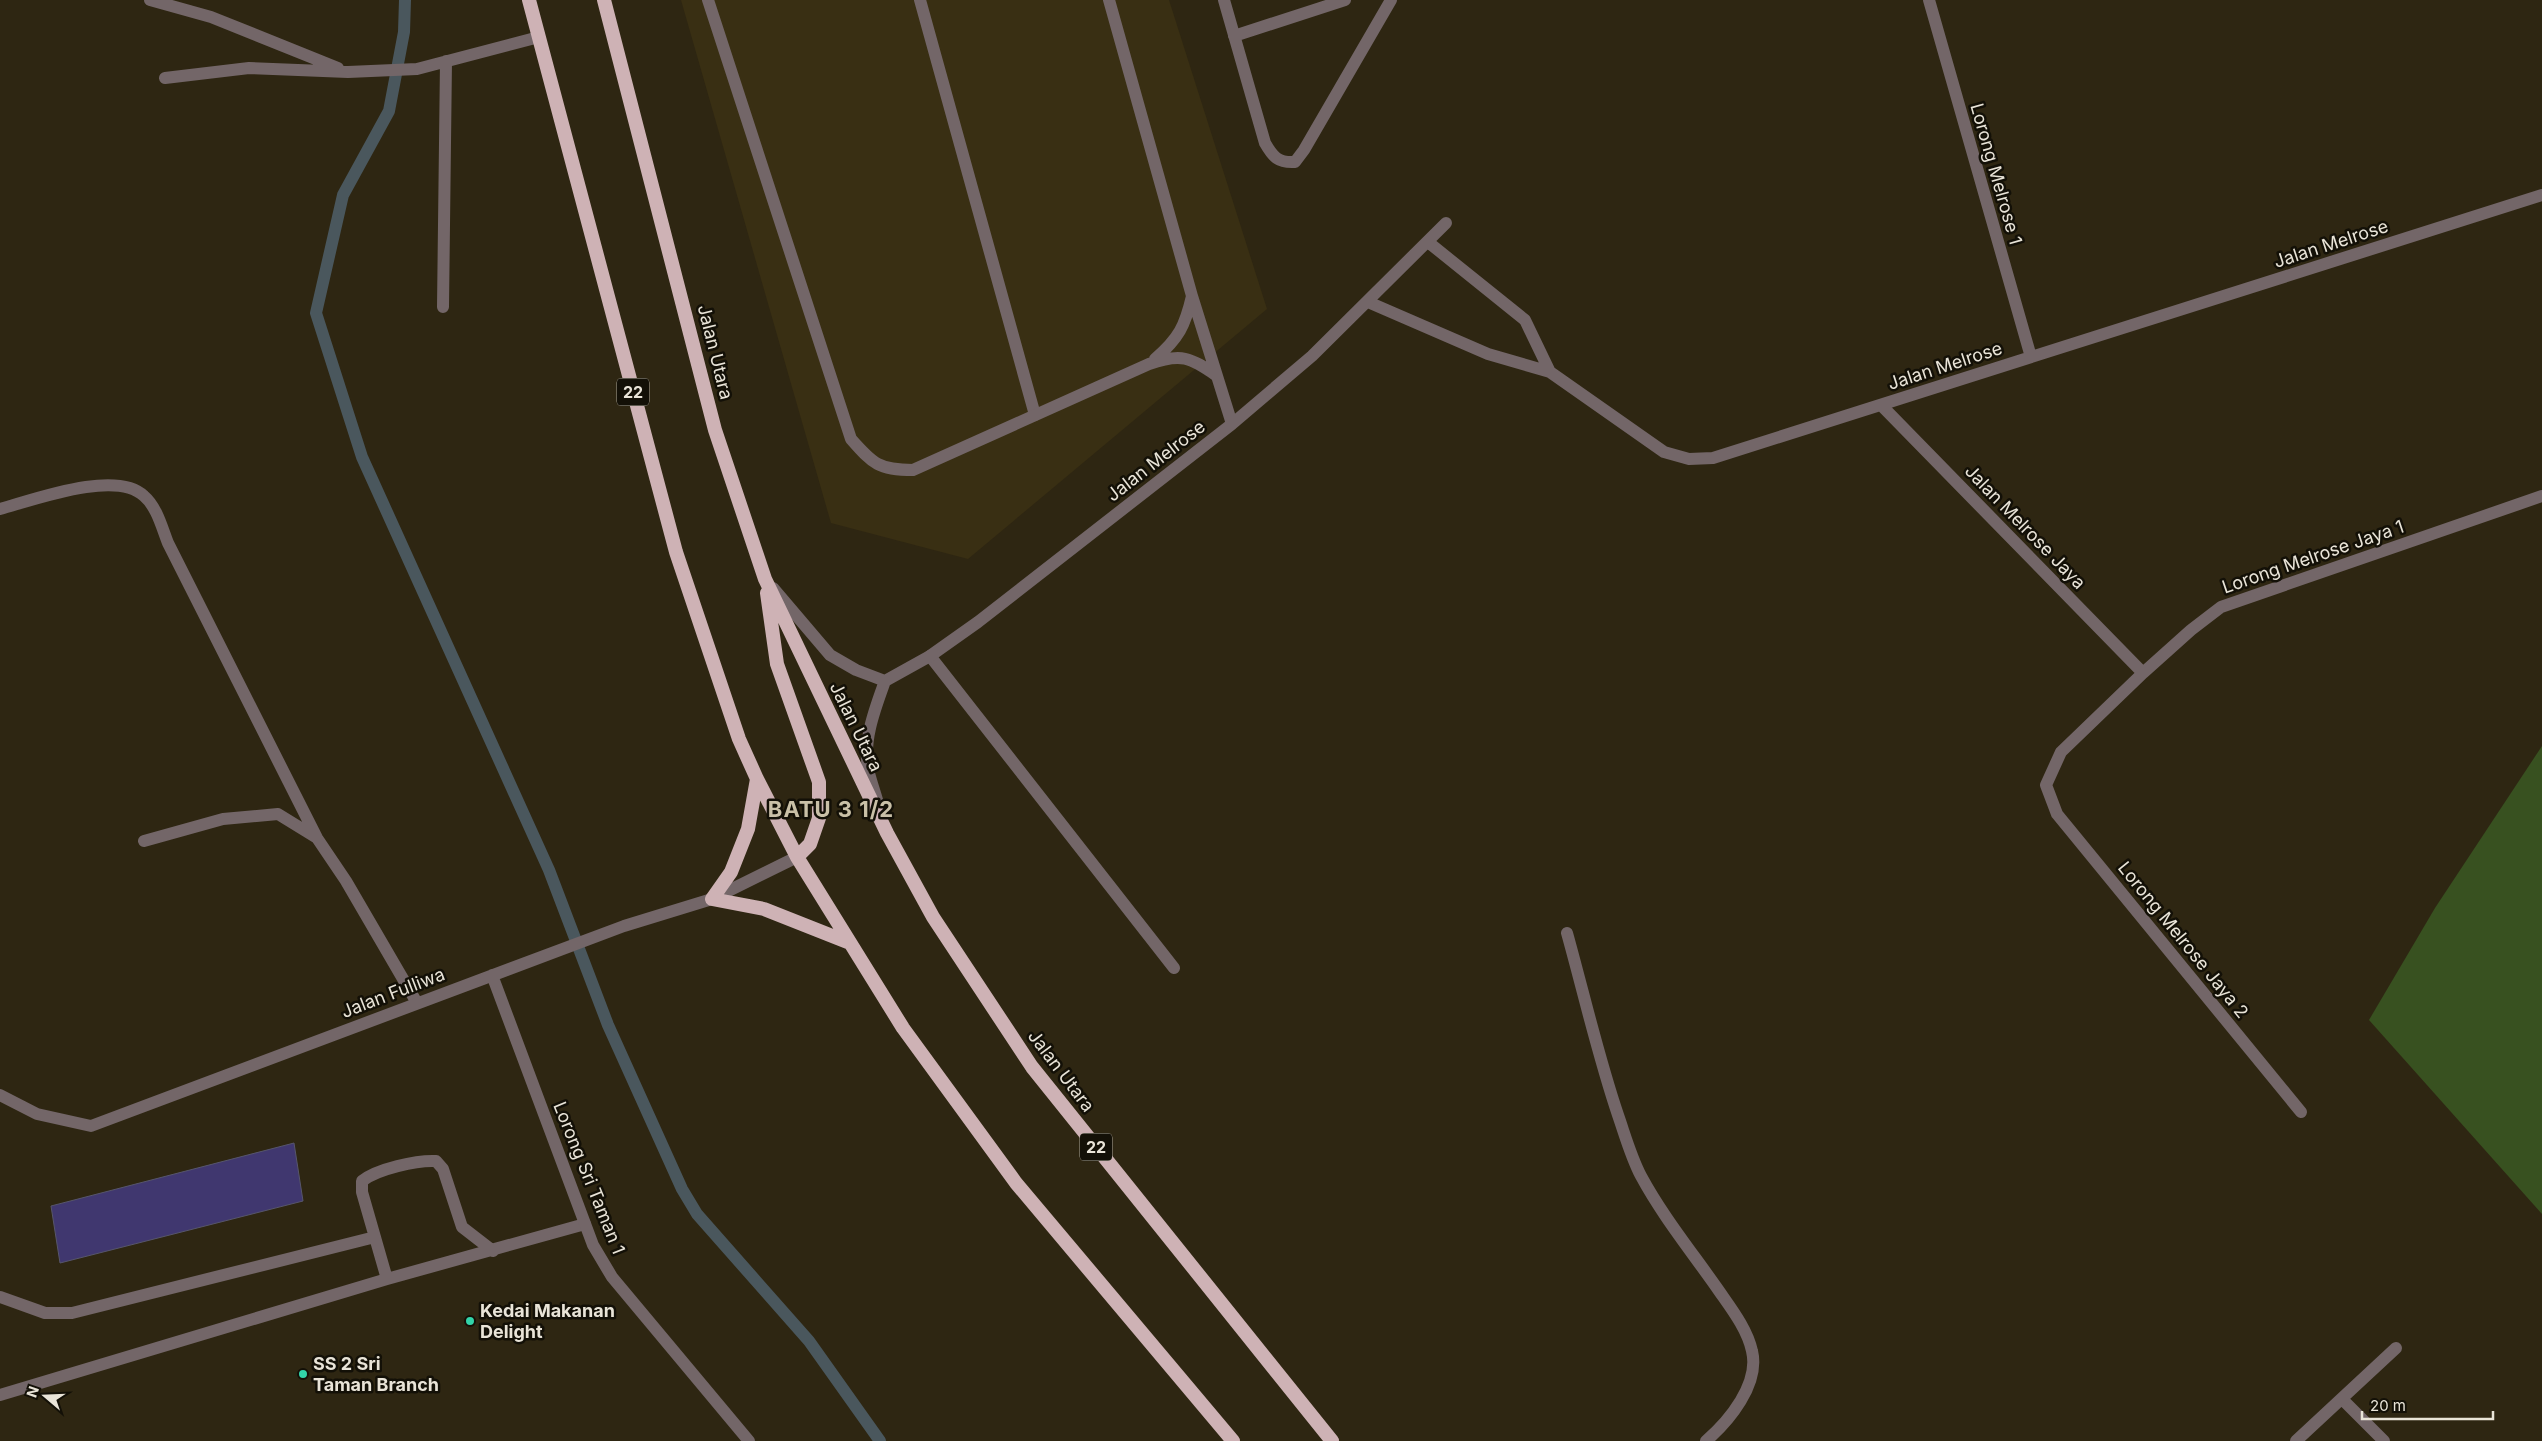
<svg xmlns="http://www.w3.org/2000/svg" width="2542" height="1441" font-family="Inter,sans-serif">
  <rect width="100%" height="100%" fill="#2e2612"/>
  <path fill="#392f13" d="M681,0h488l98,309 -299,250 -137,-36z"/>
  <path fill="#385120" d="M2542,746v468l-173,-194 66,-112z"/>
  <g fill="none" stroke-linecap="round" stroke-linejoin="round">
    <path stroke="#4a575d" stroke-width="12" d="M405,0l-1,32 -15,79 -46,84 -27,118 46,144 187,413 59,155 74,164 15,25 112,127 71,100"/>
  </g>
  <path fill="#40376f" stroke="#57566b" d="M294,1143l9,58 -243,62 -9,-57z"/>
  <g fill="none" stroke-linecap="round" stroke-linejoin="round">
    <path stroke="#736668" stroke-width="12" d="M150,0l61,17 127,51
      M920,0l115,415
      M1224,0l41,143c8,14 13,20 30,19l9,-12 87,-150
      M1234,36l111,-36
      M165,78l84,-10 99,4 69,-3 122,-32
      M443,307l3,-246
      M0,509c33,-9 116,-40 144,-13 13,11 18,32 24,47l149,295 29,43 71,122
      M930,656l244,312
      M144,841l79,-22 55,-5 39,24
      M1567,933c17,61 31,123 51,182 7,20 13,42 23,61 21,39 50,75 76,112 13,19 30,40 35,63 8,33 -23,70 -46,90
      M387,1279l-25,-87v-11c15,-12 55,-21 74,-20l7,8 19,58 31,24
      M0,1297l45,16h27l303,-76
      M0,1395l387,-116 198,-55
      M2342,1399l42,42
      M2296,1441l100,-93"/>
    <path stroke="#736668" stroke-width="12" d="M708,0l143,439c22,25 28,31 62,31l236,-106c32,-11 41,-7 68,12
      M1109,0l83,296 40,128
      M1929,0l102,357
      M1428,242l97,78 25,52 114,80 25,7 24,-1 829,-263
      M1368,302l120,52 62,18
      M1155,359c24,-21 30,-33 37,-63
      M1881,405l262,268
      M773,588l57,67 26,15 29,11
      M885,681l45,-25 48,-34 254,-198 80,-68 134,-133
      M879,807c-3,-12 -8,-25 -11,-38 -5,-30 7,-60 17,-88
      M492,975l101,270 19,32 137,164
      M0,1095l37,19 54,12 533,-200 88,-27 85,-42
      M2301,1112l-244,-298 -11,-29 15,-33 82,-79 48,-43 30,-23 321,-111"/>
    <path stroke="#ceb2b5" stroke-width="14" d="M529,0l147,552 63,187 18,40 40,78 106,171 113,155 217,258
      M604,0l111,430 50,149 122,254 46,84 99,150 300,374
      M767,593l10,71 42,118v36l-9,26 -13,13
      M757,779l-9,50 -17,43 -19,27 52,10 86,34"/>
  </g>
  <g fill="#32d4a9" stroke="#131007" stroke-width="2">
    <circle cx="470" cy="1321" r="5"/>
    <circle cx="303" cy="1374" r="5"/>
  </g>
  <g text-anchor="middle" stroke-width="5" stroke-linejoin="round" paint-order="stroke">
    <g fill="#131007" stroke="#a9a499" stroke-width="1">
      <rect x="617" y="378.5" width="32" height="27" rx="4"/>
      <rect x="1080" y="1133.5" width="32" height="27" rx="4"/>
    </g>
    <g font-size="16" font-weight="bold" fill="#e9e4d8">
      <text x="633" y="398">22</text>
      <text x="1096" y="1153">22</text>
    </g>
    <g font-size="18" fill="#e9e4d8" stroke="#131007">
      <text transform="translate(1996 174) rotate(74)" y="6">Lorong Melrose 1</text>
      <text transform="translate(2331 244) rotate(-18)" y="6">Jalan Melrose</text>
      <text transform="translate(715 352) rotate(76)" y="6">Jalan Utara</text>
      <text transform="translate(1945 366) rotate(-18)" y="6">Jalan Melrose</text>
      <text transform="translate(1156 461) rotate(-38)" y="6">Jalan Melrose</text>
      <text transform="translate(2025 527) rotate(46)" y="6">Jalan Melrose Jaya</text>
      <text transform="translate(2313 557) rotate(-19)" y="6">Lorong Melrose Jaya 1</text>
      <text transform="translate(856 727) rotate(64)" y="6">Jalan Utara</text>
      <text transform="translate(2183 940) rotate(51)" y="6">Lorong Melrose Jaya 2</text>
      <text transform="translate(393 993) rotate(-21)" y="6">Jalan Fulliwa</text>
      <text transform="translate(1061 1071) rotate(53)" y="6">Jalan Utara</text>
      <text transform="translate(589 1178) rotate(68)" y="6">Lorong Sri Taman 1</text>
    </g>
    <g font-size="18" font-weight="bold" fill="#e9e4d8" stroke="#131007" text-anchor="start">
      <text x="480" y="1317">Kedai Makanan<tspan x="480" dy="21">Delight</tspan></text>
      <text x="313" y="1370">SS 2 Sri<tspan x="313" dy="21">Taman Branch</tspan></text>
    </g>
    <g font-size="22" font-weight="bold" letter-spacing="1" fill="#c9c0a7" stroke="#131007">
      <text x="831" y="817">BATU 3 1/2</text>
    </g>
  </g>
  <g transform="translate(45 1396) rotate(289)" stroke="#131007" stroke-width="4" paint-order="stroke">
  <path d="M0-4L9 19L0 12L-9 19Z" fill="#e9e4d8"/>
  <text y="-8" font-size="14" font-weight="bold" text-anchor="middle" fill="#e9e4d8">N</text>
  </g>
  <path d="M2362 1411v8h131v-8" fill="none" stroke="#e9e4d8" stroke-width="2.5"/>
  <text x="2370" y="1411" font-size="15" fill="#e9e4d8" stroke="#131007" stroke-width="4" paint-order="stroke">20 m</text>
</svg>
